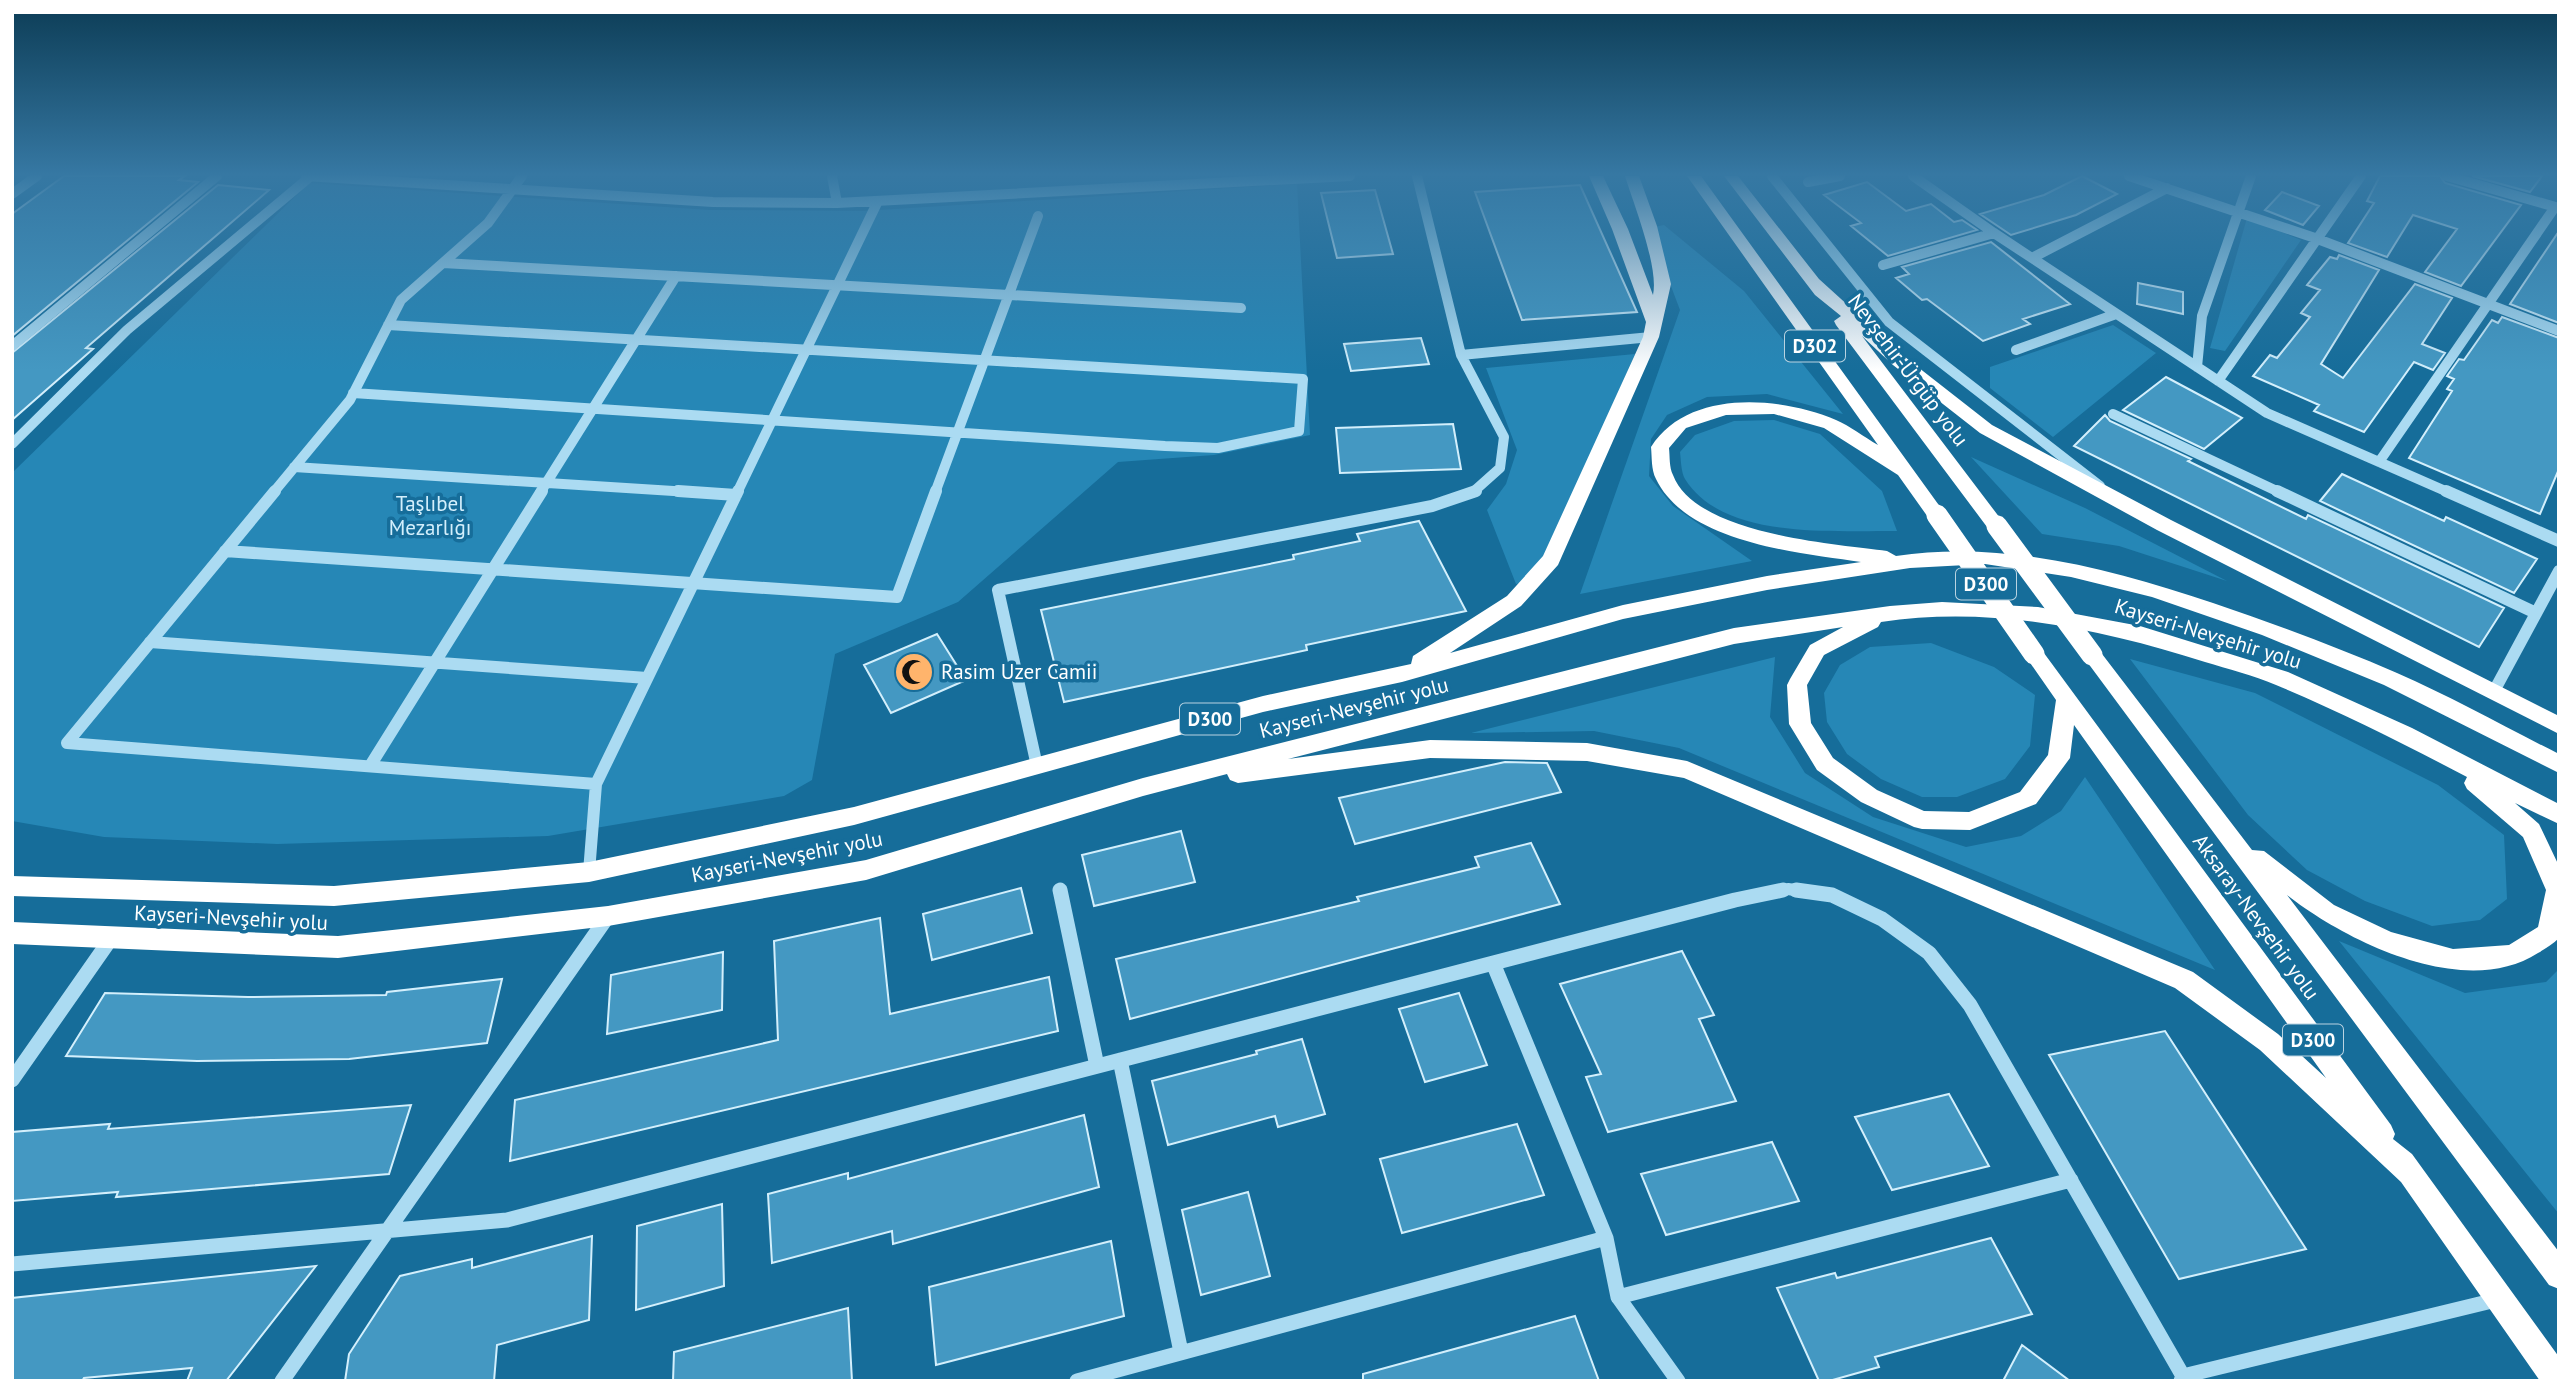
<svg xmlns="http://www.w3.org/2000/svg" width="2571" height="1393" font-family="'PT Sans',sans-serif">
  <rect width="100%" height="100%" fill="#166d9a"/>
  <path fill="#2687b6" d="M309,183l401,27 153,1 434,-27 13,251 -96,20 -96,7 -160,140 -123,52 -23,126 -28,16 -236,40 -271,8 -173,-7 -92,-16v-348z
    M2247,218l54,22 -76,111 -15,-3z
    M1664,225l80,66 99,123 -76,-20 -60,3 -40,18 -16,24 -2,37 24,30 79,55 -172,33 100,-284 -31,-82z
    M2113,325l43,28 -103,84 -63,-49v-21z
    M1635,354l-90,204 -19,24 -10,2 -29,-74 19,-26 11,-34 -31,-82z
    M1774,420l46,14 62,57 15,40c-63,-1 -173,10 -212,-52 -4,-7 -4,-19 -5,-27l15,-17 39,-14z
    M1971,457l114,51 142,73 -108,-35 -77,-12z
    M1931,643l63,24 41,28 -5,51 -25,33 -48,18h-35l-41,-18 -34,-25 -20,-32 -3,-29 16,-28 30,-18z
    M1775,657l-5,60 35,56 68,44 93,30 55,-11 40,-25 24,-34 130,193 -536,-222 -85,-17 -123,2z
    M2130,659l125,34 183,92 66,50 3,64 -27,21 -48,6 -67,-25 -58,-31 -59,-55z
    M2339,941l126,52 81,-11 13,-13v245z"/>
  <path fill="#4498c2" stroke="#d3effc" stroke-width="2" d="M64,176h121l-6,4 19,2 -186,154v-122z
    M2082,176l35,18 -41,21 -65,20 -31,-21 64,-19z
    M2380,176h60l5,7 76,22 -60,81 -36,-14 32,-43 -44,-14 -26,42 -39,-14 26,-40 -7,-2z
    M2472,176h70l-12,16z
    M1867,182l39,29 25,-7 23,18 8,-2 15,10 -89,26 -37,-30 10,-3 -37,-28z
    M218,185l51,5 -183,158 7,1 -81,71v-67z
    M1580,185l57,127 -115,8 -47,-128z
    M1375,190l18,64 -56,4 -16,-65z
    M2282,192l37,14 -16,19 -38,-15z
    M2559,231v92l-49,-19z
    M1991,242l79,62 -47,15 7,5 -47,17 -56,-42 -5,1 -26,-22 13,-4 -7,-7z
    M2339,255l40,15 -58,94 22,14 72,-94 37,14 -30,46 23,9 -12,17 -19,-8 -50,70 -50,-21 5,-6 -66,-29 17,-21 7,3 33,-41 -9,-4 19,-23 -13,-5 23,-28 7,2z
    M2138,283l45,9v22l-46,-10z
    M2502,317l57,21v131l-19,45 -131,-56 43,-67 -5,-2 7,-10 -7,-3 12,-17 5,1 28,-40 6,3z
    M1421,338l8,26 -78,7 -7,-27z
    M2166,377l58,31 18,10 -38,31 -81,-39z
    M2105,415l5,6 81,38 -3,2 118,58 2,-4 196,93 -25,39 -405,-201z
    M1453,424l8,45 -121,4 -4,-45z
    M2342,474l102,47 2,-4 91,42 -23,34 -194,-92z
    M1419,521l47,90 -160,34 1,5 -243,52 -23,-92 253,-51 -1,-4 67,-14 -3,-7z
    M937,634l29,46 -75,33 -27,-48z
    M1505,762l42,1 14,29 -206,52 -16,-46z
    M1181,831l14,51 -101,24 -12,-51z
    M1531,843l29,61 -430,115 -14,-60 243,-58 -2,-4 122,-30 -4,-10z
    M1021,888l11,45 -100,27 -9,-46z
    M880,918l10,96 159,-37 9,54 -548,130 5,-61 263,-60 -4,-99z
    M1682,951l32,64 -15,4 37,82 -128,31 -22,-55 15,-3 -41,-90z
    M723,952l-1,58 -115,24 4,-59z
    M502,979l-15,64 -138,16 -152,2 -131,-5 39,-63 143,4 138,-2 1,-3z
    M1459,993l28,72 -62,17 -26,-73z
    M2165,1031l141,218 -127,30 -130,-224z
    M1302,1039l23,75 -47,13 -3,-11 -107,29 -16,-64 105,-27 -1,-3z
    M1949,1094l40,72 -97,24 -37,-73z
    M411,1105l-22,69 -273,23 2,-5 -106,9v-69l98,-8 -2,5z
    M1084,1115l15,72 -206,57 -1,-13 -120,32 -4,-69 80,-21v6z
    M1517,1124l27,71 -142,38 -22,-74z
    M1772,1142l27,59 -133,34 -25,-61z
    M1248,1192l22,84 -69,19 -19,-85z
    M722,1204l2,82 -88,24 1,-84z
    M592,1236l-3,84 -92,25 -3,36h-149l4,-27 51,-78 72,-17v9z
    M1991,1238l41,76 -157,43 4,10 -50,14h-10l-42,-93 58,-15 2,5z
    M1111,1241l13,75 -188,49 -7,-78z
    M316,1266l-90,115h-39l5,-13 -108,10 -2,3h-70v-83z
    M848,1308l4,73h-179l1,-29z
    M1575,1316l24,65h-236v-7z
    M2022,1345l48,36h-67z"/>
  <g fill="none" stroke-linecap="round" stroke-linejoin="round">
    <path stroke="#abdbf2" stroke-width="10" d="M306,176l407,26 124,1 513,-27
      M832,176l5,27
      M1417,176l44,179 43,82 -4,31 -28,25
      M1772,176l117,146 211,164
      M1913,176l81,57 273,180 183,80
      M2129,176l186,62 244,93
      M2447,176l112,32
      M1808,182l32,-6
      M12,194l25,-18
      M2032,258l135,-70
      M443,263l798,45
      M1883,265l111,-32
      M12,346l205,-170
      M2016,350l100,-36
      M1461,355l190,-18
      M2197,367l5,-51 49,-140
      M2218,381l143,-205
      M353,393l812,53 53,2 81,-17 4,-52 -915,-54
      M2113,414l168,79
      M12,444l115,-114 184,-154
      M2379,462l176,-255
      M294,467l411,26
      M273,493l77,-93 51,-100 87,-77 34,-47
      M540,493l136,-217
      M737,493l141,-292
      M935,493l103,-277"/>
    <path stroke="#abdbf2" stroke-width="12" d="M678,491l58,4
      M2277,491l259,122
      M2446,491l113,50
      M225,551l672,46 39,-106
      M150,642l497,36
      M2493,693l66,-122
      M67,743l208,-252
      M67,743l529,41
      M370,766l172,-275
      M1037,766l-39,-176 434,-84 44,-15
      M589,872l7,-88 142,-293
      M1775,892l13,-3 20,3"/>
    <path stroke="#abdbf2" stroke-width="15" d="M1060,890l37,176
      M1796,890l36,5 50,24 47,34 41,52 213,371
      M1493,963l113,275 12,59 60,84
      M1120,1060l61,292
      M12,1080l100,-143
      M12,1264l495,-44 1228,-320 48,-10
      M1618,1297l453,-117
      M282,1381l326,-465
      M1077,1381l529,-143
      M2181,1381l2,-5 317,-77"/>
    <path fill="#fff" fill-rule="evenodd" d="M1589,176h14l25,53 25,66c6,-28 -19,-90 -28,-119h14l18,50 14,58 -12,53 -101,228 -37,41 -71,47 173,-48 144,-29 94,-14c-62,-9 -174,-19 -205,-83 -5,-9 -4,-22 -5,-32 37,-58 128,-51 185,-27 14,6 28,17 42,25l-191,-269h14l245,339 -2,5h-14l-32,-45 -74,-47 -50,-14 -48,1 -40,13 -17,20c1,9 0,19 4,27 22,59 160,69 214,76l9,5c108,-16 215,13 317,47 62,21 124,44 184,70 55,24 108,54 162,81v19l-175,-88 -122,-50 -110,-38 -81,-20 -86,-13 -75,4 -143,22 -144,29 -221,63 -139,30 -409,113 -265,57 -255,24 -322,-10v-20l322,10 255,-24 265,-55 409,-111 148,-32 2,-8 94,-60 36,-40 100,-219 3,-15 -34,-93z
      M1724,176h14l81,103 86,78 87,68 179,95 388,196v18l-402,-204 -177,-97 -87,-68 -31,-29 144,190 -2,5h-14l-154,-206 -2,-4 7,-5 -26,-21z
      M1942,602l96,5 102,19 148,46 124,56 147,76v20l-44,-21 24,21 20,42v72c-6,6 -14,11 -21,15 -73,47 -191,-11 -251,-58l272,357v37l-10,-4 -467,-630 3,-5 7,-3 7,3 153,200 12,1 70,54 57,27 62,17 56,-4 29,-18 8,-37 -23,-53 -56,-48 -3,-6 3,-6c-63,-33 -126,-65 -191,-92 -23,-10 -48,-16 -71,-23 -104,-33 -215,-57 -324,-40l-3,5 -54,28 -17,30 4,38 22,35 44,32 47,21 45,1 51,-20 28,-37 8,-55 -32,-46 3,-5 7,-3 7,3 350,476 4,9 -2,5 19,15 147,203v24h-19l-139,-199 -141,-132 -85,-62 -491,-210 -97,-17 -157,-3 -192,25 -8,-3 -3,-6 -84,22 -277,84 -258,46 -270,32 -326,-14v-22l326,14 270,-30 258,-46 277,-82 591,-150 156,-22zM1843,627l-33,18 -20,34 -3,6 2,39 28,46 44,32 53,25 8,2 48,1 66,-26 34,-46 4,-33 252,353 -48,-44 -85,-62 -506,-211 -100,-18 -157,-3 -142,19 446,-115z"/>
    <path stroke="#fff" stroke-width="21" d="M1937,515l97,139
      M1997,526l95,129"/>
  </g>
  <linearGradient id="sky" x2="0" y2="1"><stop stop-color="#0c3c55"/><stop offset="0.47" stop-color="#3678a3"/><stop offset="1" stop-color="#3678a3" stop-opacity="0"/></linearGradient>
  <rect width="2571" height="371" fill="url(#sky)"/>
  <defs>
    <symbol id="mosque-disc" viewBox="-11 -11 22 22"><circle r="9.5" fill="#ffb46c" stroke="#166d9a"/><path d="M3.5-4.9A6 6 0 1 0 3.5 4.9A5 5 0 1 1 3.5-4.9Z" fill="#111"/></symbol>
  </defs>
  <g fill-rule="evenodd">
    <use href="#mosque-disc" x="892" y="650" width="44" height="44"/>
  </g>
  <g text-anchor="middle" stroke-width="7" stroke-linejoin="round" paint-order="stroke">
    <g fill="#166d9a" stroke="#b9d3e1" stroke-width="2">
      <rect x="1785" y="330.5" width="60" height="31" rx="5"/>
      <rect x="1956" y="568.5" width="60" height="31" rx="5"/>
      <rect x="1180" y="703.5" width="60" height="31" rx="5"/>
      <rect x="2283" y="1024.5" width="60" height="31" rx="5"/>
    </g>
    <g font-size="19" font-weight="bold" fill="#fff">
      <text x="1815" y="353">D302</text>
      <text x="1986" y="591">D300</text>
      <text x="1210" y="726">D300</text>
      <text x="2313" y="1047">D300</text>
    </g>
    <g font-size="21" fill="#fff" stroke="#166d9a">
      <text transform="translate(1908 370) rotate(53)" y="7">Nevşehir-Ürgüp yolu</text>
      <text transform="translate(2208 634) rotate(17)" y="7">Kayseri-Nevşehir yolu</text>
      <text transform="translate(1354 708) rotate(-14)" y="7">Kayseri-Nevşehir yolu</text>
      <text transform="translate(787 857) rotate(-11)" y="7">Kayseri-Nevşehir yolu</text>
      <text transform="translate(2256 917) rotate(54)" y="7">Aksaray-Nevşehir yolu</text>
      <text transform="translate(231 918) rotate(3)" y="7">Kayseri-Nevşehir yolu</text>
    </g>
    <g font-size="21" fill="#d3effc" stroke="#166d9a">
      <text x="430" y="511">Taşlıbel<tspan x="430" dy="24">Mezarlığı</tspan></text>
    </g>
    <g font-size="21" fill="#fff" stroke="#166d9a" text-anchor="start">
      <text x="941" y="679">Rasim Uzer Camii</text>
    </g>
  </g>
  <rect width="2571" height="1393" fill="none" stroke="#ffffff" stroke-width="28"/>
</svg>
